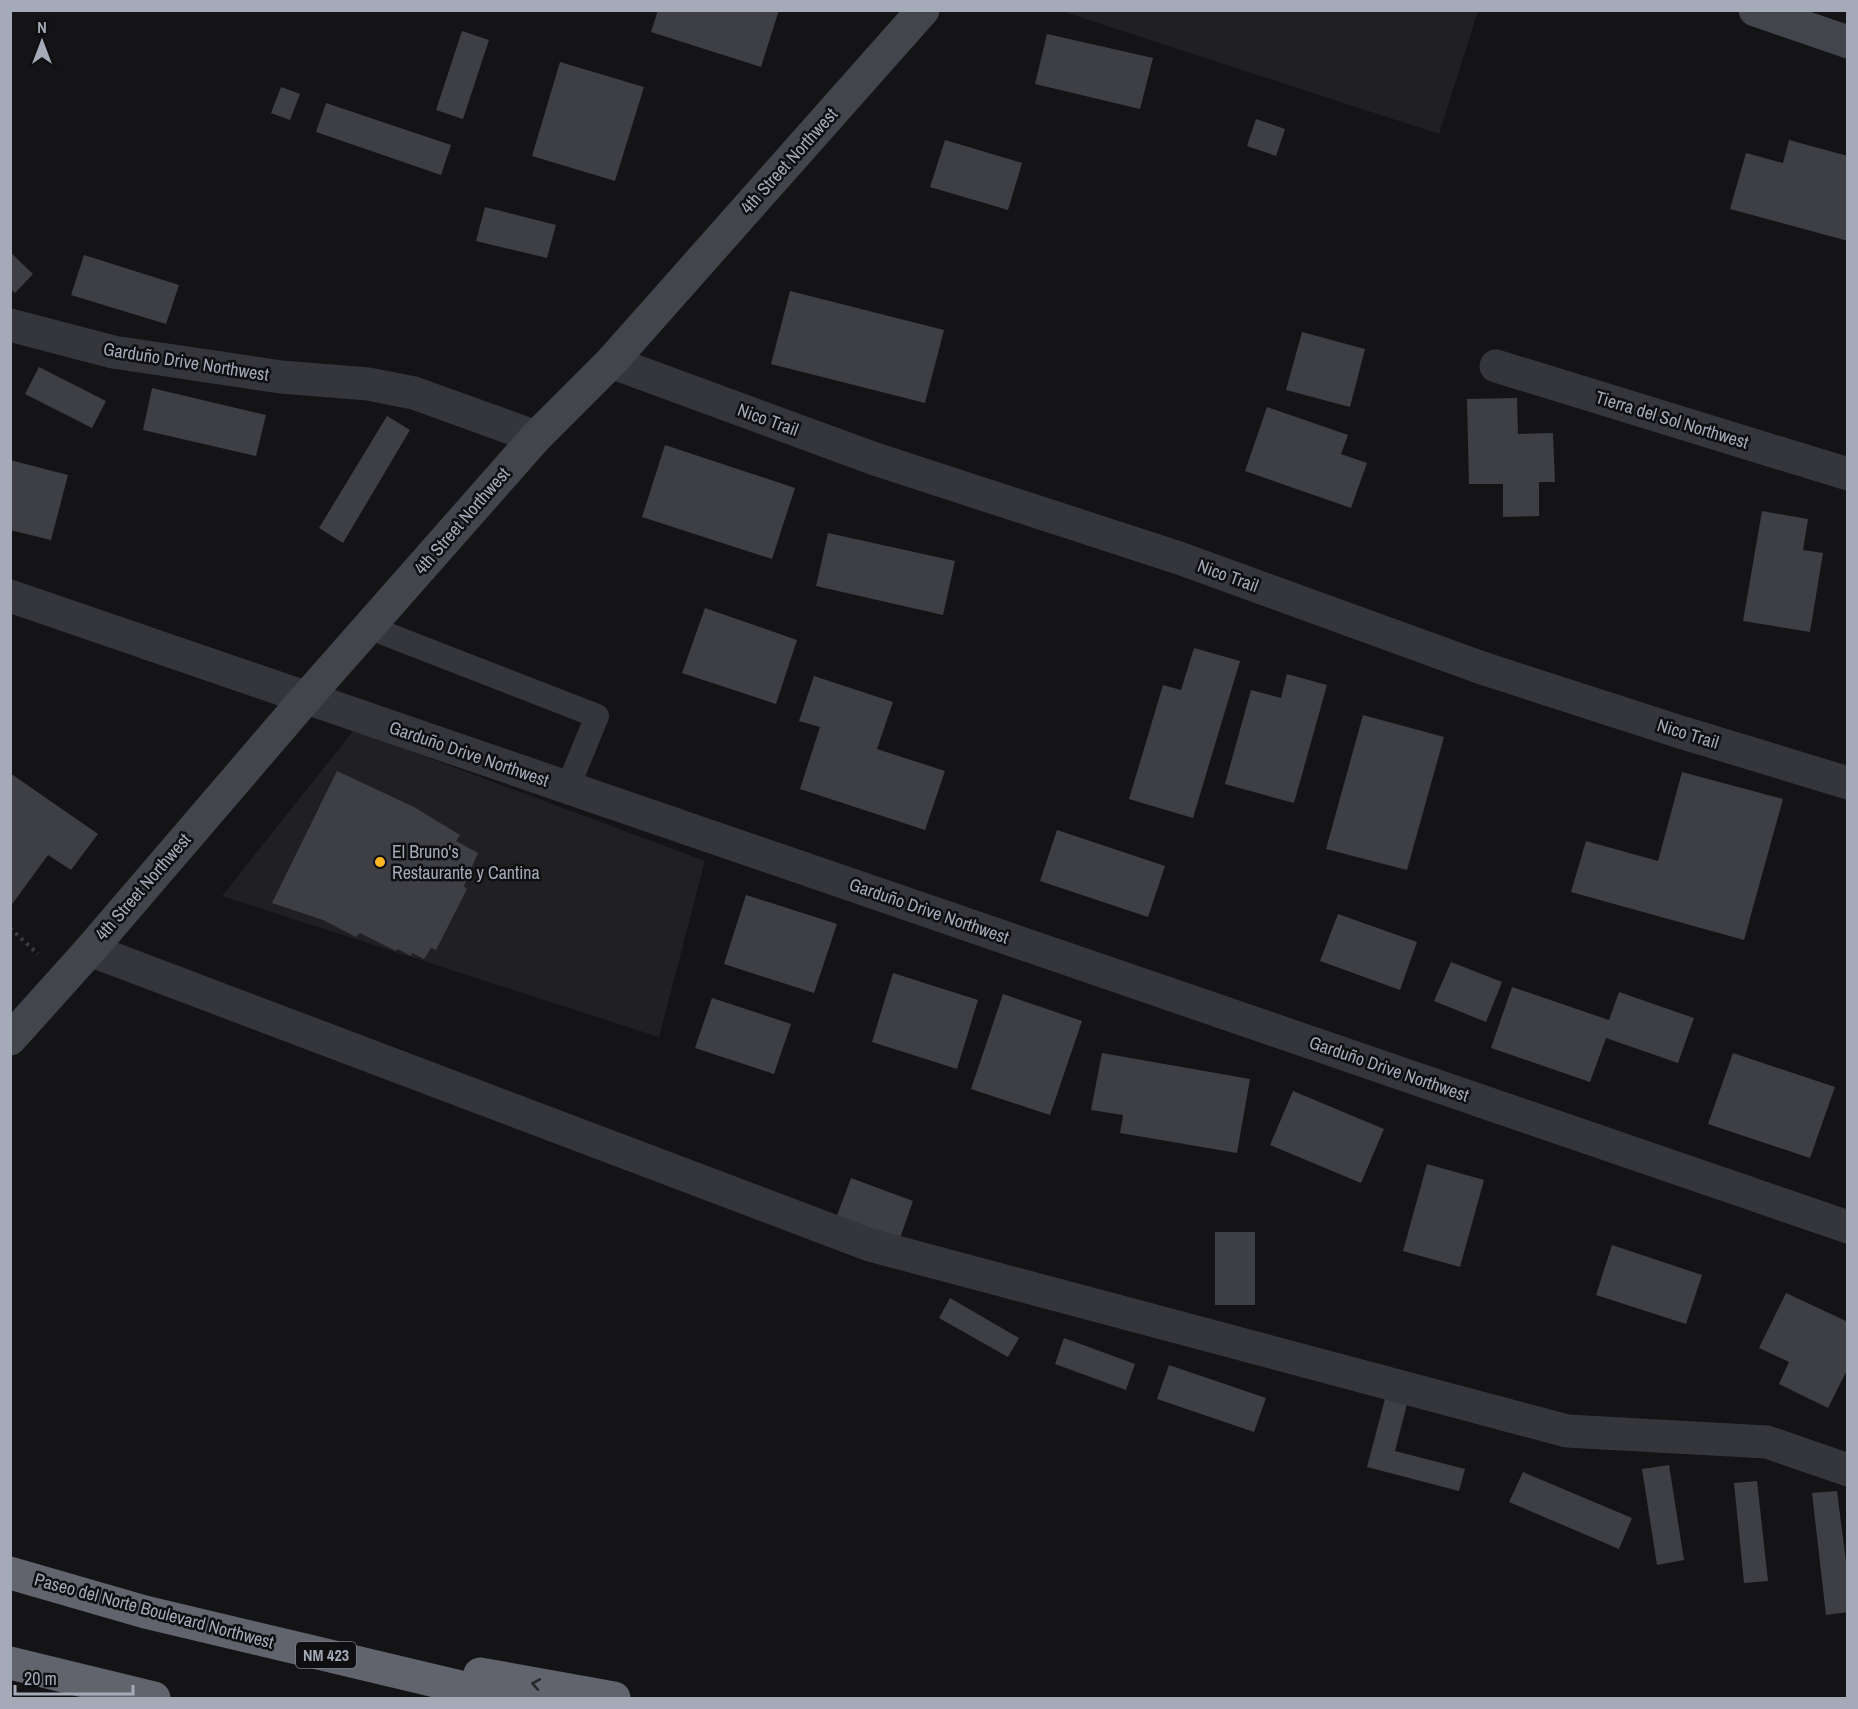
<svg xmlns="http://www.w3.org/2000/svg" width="1858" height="1709" font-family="'Archivo Narrow',sans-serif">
  <rect width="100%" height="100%" fill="#141416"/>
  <path fill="#202023" d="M1061,11h417l-39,123z
    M354,730l351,131 -46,176 -437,-141z"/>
  <path fill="#3e3f44" d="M658,10h121l-18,57 -110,-35z
    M462,31l27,9 -26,79 -27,-9z
    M1047,34l106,24 -13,51 -105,-25z
    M560,62l84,25 -29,94 -83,-25z
    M281,87l19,7 -10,26 -19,-7z
    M326,103l125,42 -10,30 -125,-43z
    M1256,119l29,10 -9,27 -29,-10z
    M945,140l77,23 -14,47 -78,-23z
    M1789,140l59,16v85l-118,-32 16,-56 37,10z
    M485,207l71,18 -9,33 -71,-17z
    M10,252l23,22 -18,19 -5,-5z
    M84,255l95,30 -13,39 -95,-29z
    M790,291l154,39 -19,73 -154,-39z
    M1302,332l63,17 -15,58 -64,-17z
    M39,367l67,34 -14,27 -67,-34z
    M152,388l114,27 -10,41 -113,-26z
    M1517,398l1,36 35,-1 2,49h-16v34l-36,1v-33h-34l-2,-85z
    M1267,407l81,28 -7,19 26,9 -16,45 -106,-37z
    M387,416l23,14 -67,113 -24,-15z
    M665,445l130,43 -23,71 -130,-42z
    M10,460l58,15 -17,65 -41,-10z
    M1762,511l46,8 -5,31 20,3 -13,79 -67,-11z
    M828,533l127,28 -12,54 -127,-29z
    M705,608l92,32 -21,64 -94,-31z
    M1194,648l46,13 -47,157 -64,-19 34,-114 18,5z
    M1287,674l40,11 -33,118 -69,-19 26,-94 30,8z
    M814,676l79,26 -16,47 68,22 -20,59 -125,-41 20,-62 -21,-6z
    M1363,715l81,22 -37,133 -81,-21z
    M337,771l77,36 46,28 -4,6 22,12 -14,33 3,3 -31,61 -5,-2 -7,11 -12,-6 -1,3 -13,-7 -2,2 -36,-18 -4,4 -33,-17 -51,-17z
    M1682,772l101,27 -39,141 -173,-48 15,-51 72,20z
    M10,773l88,61 -27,36 -23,-15 -38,52z
    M1057,830l108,36 -17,51 -108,-36z
    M746,895l91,29 -23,69 -90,-29z
    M1338,914l79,28 -17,48 -80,-29z
    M1451,962l51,20 -16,40 -52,-21z
    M893,973l85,27 -21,69 -85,-27z
    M1512,987l97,33 10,-28 75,26 -16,45 -72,-25 -16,44 -99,-34z
    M1003,994l79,27 -32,94 -79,-26z
    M712,998l79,26 -17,50 -79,-26z
    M1102,1053l148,26 -13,74 -117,-20 3,-18 -32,-5z
    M1733,1053l102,34 -25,71 -102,-34z
    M1293,1091l91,38 -23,54 -91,-38z
    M1427,1164l57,16 -24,87 -57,-16z
    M851,1178l62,23 -14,40 -63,-23z
    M1215,1232h40v73h-40z
    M1612,1245l90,30 -16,49 -90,-29z
    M1786,1293l62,29v46l-20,40 -49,-24 10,-22 -30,-14z
    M950,1298l69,40 -11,19 -69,-39z
    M1064,1338l71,26 -9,26 -71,-26z
    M1169,1365l97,33 -12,34 -97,-33z
    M1385,1399l22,5 -12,47 70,18 -6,22 -92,-24z
    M1669,1465l15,95 -27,5 -15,-96z
    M1523,1472l109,46 -13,31 -110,-47z
    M1757,1481l11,100 -24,2 -10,-100z
    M1837,1491l11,86v35l-22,3 -14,-122z"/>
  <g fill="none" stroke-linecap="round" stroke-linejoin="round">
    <path stroke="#3b3d43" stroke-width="4" stroke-dasharray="3 4.5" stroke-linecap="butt" d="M10,928l28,26"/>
    <path stroke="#35363c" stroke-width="24" d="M368,627l229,89 -29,71"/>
    <path stroke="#35363c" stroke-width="33" d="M10,325l103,27 168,25 87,7 46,9 122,44
      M611,362l264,97 304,99 303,110 195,63 171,52
      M1496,366l352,108
      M10,596l1838,631
      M90,950l780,295 697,186 200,11 81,28"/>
    <path stroke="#43454c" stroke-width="33" d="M1755,10l93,32
      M10,1039l80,-89 216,-252 230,-261 75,-75 312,-352"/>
    <path stroke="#61646d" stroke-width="33" d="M10,1573l135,39 362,86
      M10,1663l144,35
      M480,1674l134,24"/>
  </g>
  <defs><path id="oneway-chevron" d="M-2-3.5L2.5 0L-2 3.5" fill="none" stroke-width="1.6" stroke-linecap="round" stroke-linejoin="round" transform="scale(1.5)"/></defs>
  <use stroke="#242428" href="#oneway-chevron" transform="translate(536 1684) rotate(-170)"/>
  <circle fill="#ffb824" stroke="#0f0f11" stroke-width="2" cx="380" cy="862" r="6"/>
  <g text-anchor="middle" stroke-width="5" stroke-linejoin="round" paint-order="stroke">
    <rect fill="#0f0f11" stroke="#787c86" stroke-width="1.5" x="296" y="1642" width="60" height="26" rx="4.5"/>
    <g font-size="16" font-weight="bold" fill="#a5aab8">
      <text x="326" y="1661">NM 423</text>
    </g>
    <g font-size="18" fill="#a5aab8" stroke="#0f0f11">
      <text transform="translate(789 161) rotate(-48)" y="6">4th Street Northwest</text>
      <text transform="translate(186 362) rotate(9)" y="6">Garduño Drive Northwest</text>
      <text transform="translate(768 420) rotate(20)" y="6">Nico Trail</text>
      <text transform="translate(1672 420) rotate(17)" y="6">Tierra del Sol Northwest</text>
      <text transform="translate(462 521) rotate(-49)" y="6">4th Street Northwest</text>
      <text transform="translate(1228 576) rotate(20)" y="6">Nico Trail</text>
      <text transform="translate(1688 734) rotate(17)" y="6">Nico Trail</text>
      <text transform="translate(469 754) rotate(19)" y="6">Garduño Drive Northwest</text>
      <text transform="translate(143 887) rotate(-49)" y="6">4th Street Northwest</text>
      <text transform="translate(929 911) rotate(19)" y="6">Garduño Drive Northwest</text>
      <text transform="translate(1389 1069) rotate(19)" y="6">Garduño Drive Northwest</text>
      <text transform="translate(154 1611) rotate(15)" y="6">Paseo del Norte Boulevard Northwest</text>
    </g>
    <g font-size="18" fill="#a5aab8" stroke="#0f0f11" text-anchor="start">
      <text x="392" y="858">El Bruno's<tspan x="392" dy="21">Restaurante y Cantina</tspan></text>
    </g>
  </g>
  <rect width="1858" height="1709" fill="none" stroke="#a5aab8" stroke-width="24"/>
  <g transform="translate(42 42)" stroke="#0f0f11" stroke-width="4.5" paint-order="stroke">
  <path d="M0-4.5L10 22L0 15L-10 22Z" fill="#a5aab8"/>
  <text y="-9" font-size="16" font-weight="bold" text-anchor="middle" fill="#a5aab8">N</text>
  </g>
  <path d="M15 1685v9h118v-9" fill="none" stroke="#a5aab8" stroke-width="3"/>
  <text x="24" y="1685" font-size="18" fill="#a5aab8" stroke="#0f0f11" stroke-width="4.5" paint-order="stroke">20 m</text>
</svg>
